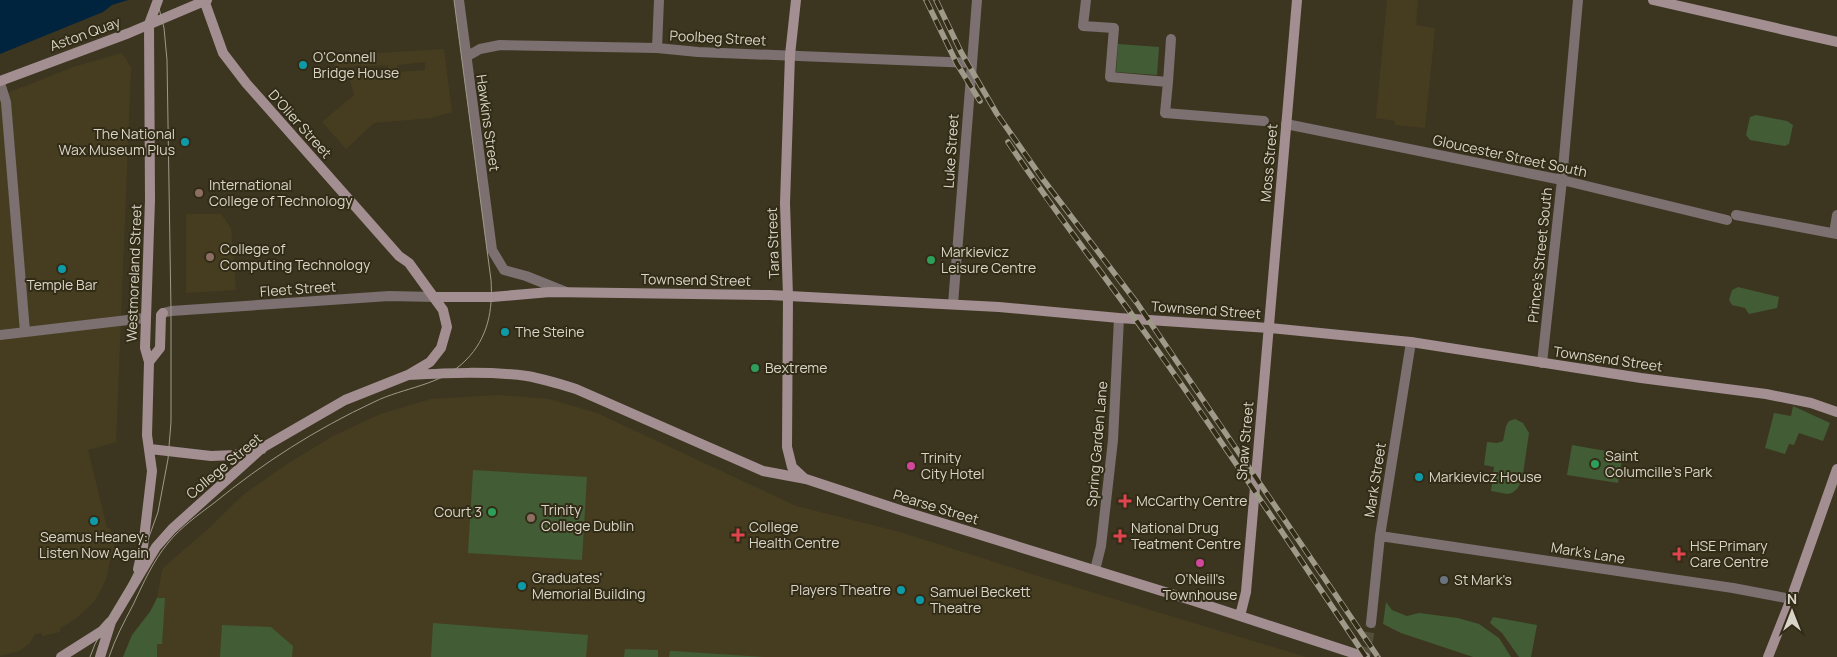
<svg xmlns="http://www.w3.org/2000/svg" width="1837" height="657" font-family="Manrope,sans-serif">
  <rect width="100%" height="100%" fill="#3c3621"/>
  <path fill="#463d21" fill-rule="evenodd" d="M1387,0h31l-2,25 19,3 -10,100 -30,-3v-4l-19,-3z
    M444,49l8,63 -21,6 -57,5 -28,26 -24,-27 32,-27 -5,-18 39,-4v-8l-53,3 -4,-12zM425,62v8l-28,2v-7z
    M122,53l9,14 -15,375 -28,8 19,78h3l6,25 -5,1 -4,23 -9,19 -7,9 -17,15 -14,8v4l-18,4 -1,-3 -6,1 -6,10 -10,7 -19,5v-560l73,-29z
    M186,214h35l10,14 5,62 -50,3z
    M498,395l51,4 48,14 199,93 104,26 135,43 271,82h-1183l9,-22 24,-32 6,-33 3,-4 42,-36 36,-35 44,-31 46,-28 47,-22 51,-15z"/>
  <path fill="#425c35" d="M1118,44l41,3 -2,28 -41,-3z
    M1756,115l31,6 6,4 -4,19 -4,2 -35,-6 -4,-5 4,-18z
    M1738,287l41,10 -2,11 -28,6 -4,-6 -13,-3 -3,-5 3,-10z
    M1793,406l37,17 -7,18 -24,-8 -5,12 -5,-1 -4,10 -20,-6 9,-35 17,3z
    M1515,419l8,4 6,10 -7,48 -5,8 -5,4 -5,1 -16,-3 3,-24 -10,-2 3,-23 10,1 6,-2 3,-15 3,-5z
    M1572,445l51,9 -5,29 -51,-8z
    M473,470l114,7 -5,83 -114,-7z
    M157,598h8l-3,46h-5v13h-34l9,-22 18,-23z
    M1386,602l6,8 15,6 12,-3 39,5 21,6 20,14 12,19h-38l-72,-24 -18,-9z
    M1493,617l44,8 -6,32h-12l-17,-24 -12,-10z
    M433,623l155,12 -2,22h-155z
    M222,625l49,2 22,19 -1,11h-72z
    M625,649l33,1v7h-34z
    M670,651h3l91,6h-95z"/>
  <path fill="#00243e" d="M0,0h128l-16,5 -9,7 -103,42z"/>
  <g fill="none" stroke-linecap="round" stroke-linejoin="round">
    <path stroke="#534e3a" stroke-width="10" stroke-dasharray="10 5" stroke-linecap="butt" d="M1365,657l6,-34"/>
    <path stroke="#7c7071" stroke-width="10" d="M459,0l33,250 12,20 22,6 40,16
      M1086,0l-3,26 31,2 -4,49 58,5 -3,31 99,8
      M657,48l2,-48
      M466,57l14,-8 20,-4 157,3 41,4 274,11
      M1168,82l3,-43
      M0,83l6,19 19,230
      M1286,124l276,56 165,40
      M1736,215l101,19
      M1834,233l3,-18
      M953,304l24,-304
      M163,313l8,-2 218,-15 46,1
      M0,335l145,-17
      M1542,363l20,-183 16,-180
      M1380,536l353,52 58,11
      M1095,570l6,-24 12,-106 6,-122
      M1371,623l9,-87 31,-194"/>
    <path stroke="#a38f92" stroke-width="10" d="M796,0l-6,55 -5,148 3,93 -1,151 5,20 13,12
      M1653,0l184,42
      M0,81l129,-48 78,-33
      M435,297h57l58,-5 220,3 229,12 120,11 150,10 142,14 230,36 125,16 45,9 26,9
      M149,362l11,-14 1,-33 2,-2
      M408,375c40,-2 80,-4 119,1 17,3 33,8 49,13l187,82 43,8 97,32 288,89 174,57
      M150,449l61,7 24,-1 27,-6
      M138,569l5,-22 9,-76 -5,-36 2,-73 -4,-14 5,-148 -1,-176 9,-24
      M1240,616l6,-24 51,-592
      M61,657l41,-26 8,-9
      M100,657l11,-35 45,-75 16,-18 90,-81 83,-48 63,-25 22,-13 11,-14 6,-21 -4,-17 -34,-47 -10,-7 -153,-173 -23,-30 -19,-53
      M1768,657l23,-58 46,-130"/>
    <path stroke="#9e9989" stroke-width="1" d="M90,657l5,-13 27,-46 19,-39 17,-47 10,-53 3,-37v-111l-4,-251 -3,-32 -7,-28
      M109,657c6,-18 15,-35 24,-52 10,-21 20,-44 35,-62 13,-16 30,-28 46,-40 49,-40 102,-74 160,-101 30,-15 67,-16 92,-42 22,-22 27,-50 25,-80l-37,-280"/>
    <defs>
      <path id="rail" d="M926,0l31,64 23,37
        M936,0l25,52 36,62 45,64 95,125 241,354
        M1008,142c47,71 101,139 150,209 71,100 139,204 208,306"/>
    </defs>
    <use href="#rail" stroke="#9e9989" stroke-width="5.5"/>
    <use href="#rail" stroke="#322c17" stroke-width="4" stroke-dasharray="11" stroke-linecap="butt"/>
  </g>
  <g fill="#0f9aa8" stroke="#322c17" stroke-width="2">
    <circle cx="303" cy="65" r="5"/>
    <circle cx="185" cy="142" r="5"/>
    <circle cx="62" cy="269" r="5"/>
    <circle cx="505" cy="332" r="5"/>
    <circle cx="1419" cy="477" r="5"/>
    <circle cx="94" cy="521" r="5"/>
    <circle cx="522" cy="586" r="5"/>
    <circle cx="901" cy="590" r="5"/>
    <circle cx="920" cy="600" r="5"/>
  </g>
  <g fill="#8d6e63" stroke="#322c17" stroke-width="2">
    <circle cx="199" cy="193" r="5"/>
    <circle cx="210" cy="257" r="5"/>
    <circle cx="531" cy="518" r="5"/>
  </g>
  <g fill="#2e9e5b" stroke="#322c17" stroke-width="2">
    <circle cx="931" cy="260" r="5"/>
    <circle cx="755" cy="368" r="5"/>
    <circle cx="1595" cy="464" r="5"/>
    <circle cx="492" cy="512" r="5"/>
  </g>
  <g fill="#d1479c" stroke="#322c17" stroke-width="2">
    <circle cx="911" cy="466" r="5"/>
    <circle cx="1200" cy="563" r="5"/>
  </g>
  <g fill="#e0444e" stroke="#322c17" stroke-width="2">
    <path d="M1122.5 493.5h5v5h5v5h-5v5h-5v-5h-5v-5h5z"/>
    <path d="M735.5 527.5h5v5h5v5h-5v5h-5v-5h-5v-5h5z"/>
    <path d="M1117.5 528.5h5v5h5v5h-5v5h-5v-5h-5v-5h5z"/>
    <path d="M1676.5 546.5h5v5h5v5h-5v5h-5v-5h-5v-5h5z"/>
  </g>
  <circle fill="#6b7280" stroke="#322c17" stroke-width="2" cx="1444" cy="580" r="5"/>
  <g text-anchor="middle" stroke-width="4" stroke-linejoin="round" paint-order="stroke">
    <g font-size="14" fill="#d8d4c7" stroke="#322c17">
      <text transform="translate(85 34) rotate(-20)" y="5">Aston Quay</text>
      <text transform="translate(718 38) rotate(3)" y="5">Poolbeg Street</text>
      <text transform="translate(488 123) rotate(82)" y="5">Hawkins Street</text>
      <text transform="translate(300 124) rotate(48)" y="5">D'Olier Street</text>
      <text transform="translate(951 151) rotate(-86)" y="5">Luke Street</text>
      <text transform="translate(1510 156) rotate(12)" y="5">Gloucester Street South</text>
      <text transform="translate(1269 163) rotate(-85)" y="5">Moss Street</text>
      <text transform="translate(773 243) rotate(-92)" y="5">Tara Street</text>
      <text transform="translate(1540 255) rotate(-84)" y="5">Prince's Street South</text>
      <text transform="translate(134 273) rotate(-88)" y="5">Westmoreland Street</text>
      <text transform="translate(696 280) rotate(1)" y="5">Townsend Street</text>
      <text transform="translate(298 289) rotate(-4)" y="5">Fleet Street</text>
      <text transform="translate(1206 310) rotate(4)" y="5">Townsend Street</text>
      <text transform="translate(1608 359) rotate(8)" y="5">Townsend Street</text>
      <text transform="translate(1245 441) rotate(-85)" y="5">Shaw Street</text>
      <text transform="translate(1097 444) rotate(-85)" y="5">Spring Garden Lane</text>
      <text transform="translate(224 466) rotate(-40)" y="5">College Street</text>
      <text transform="translate(1375 480) rotate(-81)" y="5">Mark Street</text>
      <text transform="translate(936 507) rotate(17)" y="5">Pearse Street</text>
      <text transform="translate(1588 553) rotate(9)" y="5">Mark's Lane</text>
    </g>
    <g font-size="14" fill="#d8d4c7" stroke="#322c17" text-anchor="start">
      <text x="313" y="62">O'Connell<tspan x="313" dy="16">Bridge House</tspan></text>
      <text x="175" y="139" text-anchor="end">The National<tspan x="175" dy="16">Wax Museum Plus</tspan></text>
      <text x="209" y="190">International<tspan x="209" dy="16">College of Technology</tspan></text>
      <text x="220" y="254">College of<tspan x="220" dy="16">Computing Technology</tspan></text>
      <text x="941" y="257">Markievicz<tspan x="941" dy="16">Leisure Centre</tspan></text>
      <text x="62" y="290" text-anchor="middle">Temple Bar</text>
      <text x="515" y="337">The Steine</text>
      <text x="765" y="373">Bextreme</text>
      <text x="1605" y="461">Saint<tspan x="1605" dy="16">Columcille's Park</tspan></text>
      <text x="921" y="463">Trinity<tspan x="921" dy="16">City Hotel</tspan></text>
      <text x="1429" y="482">Markievicz House</text>
      <text x="1136" y="506">McCarthy Centre</text>
      <text x="541" y="515">Trinity<tspan x="541" dy="16">College Dublin</tspan></text>
      <text x="482" y="517" text-anchor="end">Court 3</text>
      <text x="749" y="532">College<tspan x="749" dy="16">Health Centre</tspan></text>
      <text x="1131" y="533">National Drug<tspan x="1131" dy="16">Teatment Centre</tspan></text>
      <text x="94" y="542" text-anchor="middle">Seamus Heaney:<tspan x="94" dy="16">Listen Now Again</tspan></text>
      <text x="1690" y="551">HSE Primary<tspan x="1690" dy="16">Care Centre</tspan></text>
      <text x="532" y="583">Graduates'<tspan x="532" dy="16">Memorial Building</tspan></text>
      <text x="1200" y="584" text-anchor="middle">O’Neill's<tspan x="1200" dy="16">Townhouse</tspan></text>
      <text x="1454" y="585">St Mark's</text>
      <text x="891" y="595" text-anchor="end">Players Theatre</text>
      <text x="930" y="597">Samuel Beckett<tspan x="930" dy="16">Theatre</tspan></text>
    </g>
  </g>
  <g transform="translate(1792 612)" stroke="#322c17" stroke-width="4" paint-order="stroke">
  <path d="M0-4L9 19L0 12L-9 19Z" fill="#d8d4c7"/>
  <text y="-8" font-size="14" font-weight="bold" text-anchor="middle" fill="#d8d4c7">N</text>
  </g>
</svg>
